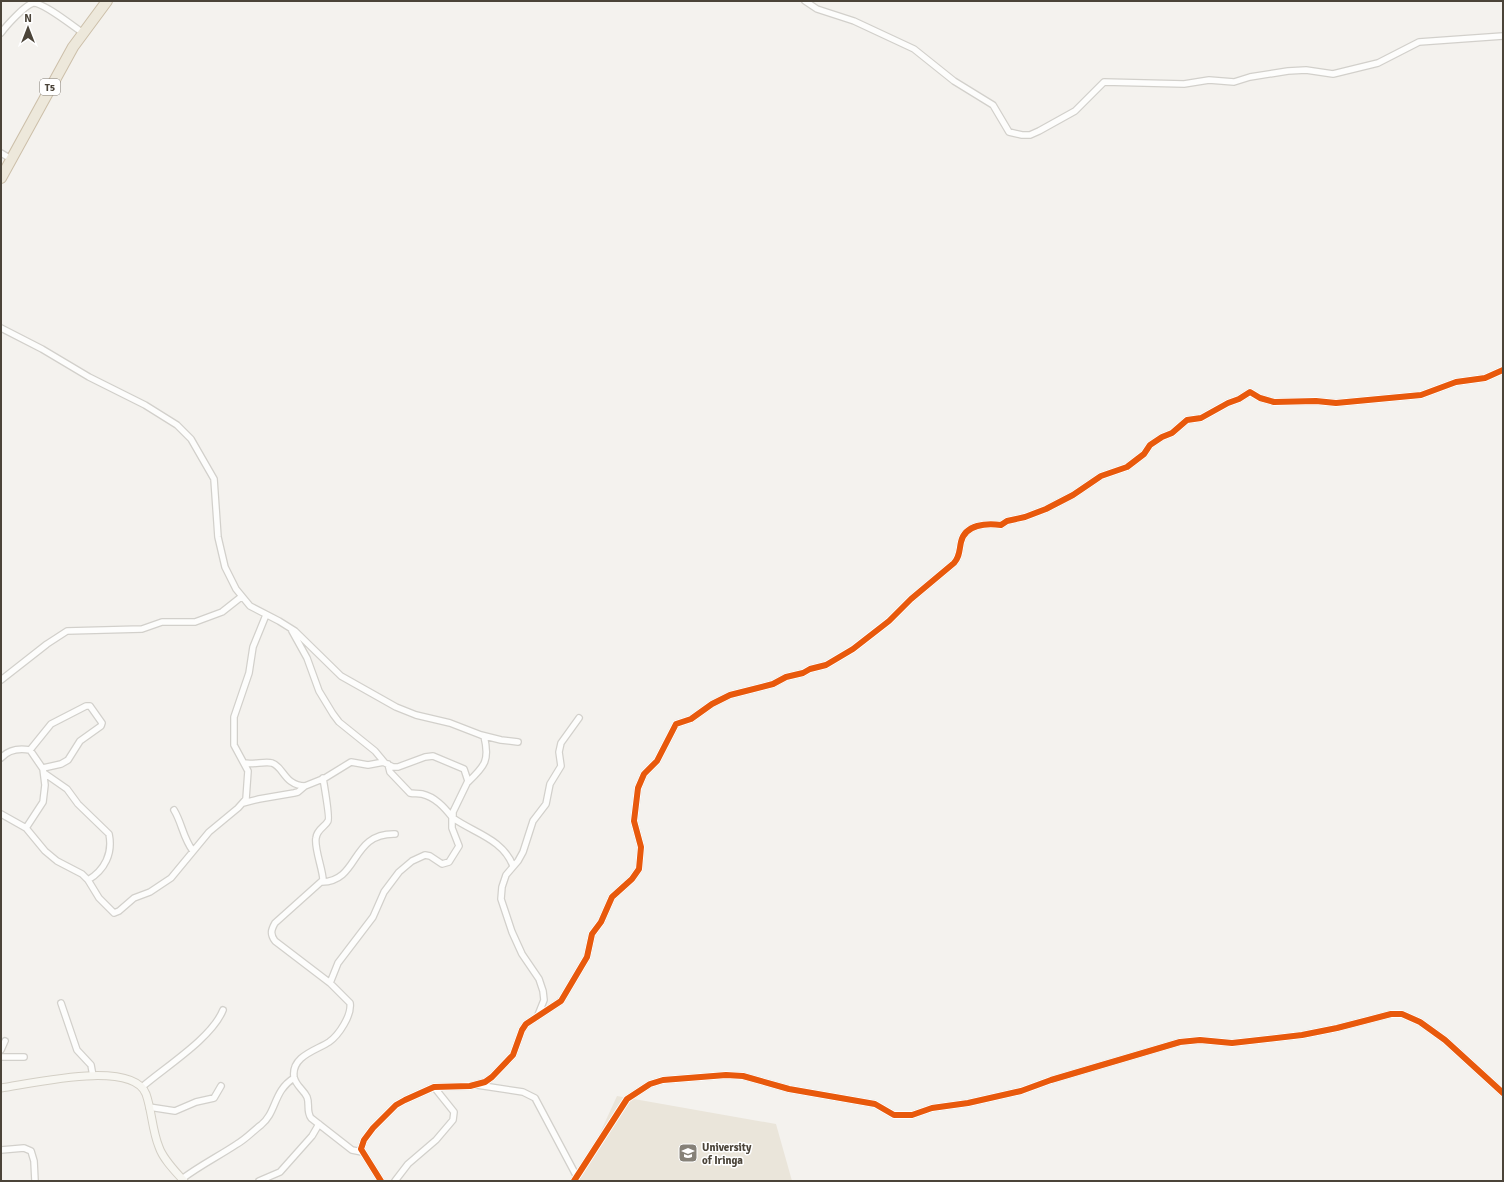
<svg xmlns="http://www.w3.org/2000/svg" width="1504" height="1182" font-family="Signika,sans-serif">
  <rect width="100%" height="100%" fill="#f4f2ee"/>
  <path fill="#eae5da" d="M617,1096l159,28 16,57h-214z"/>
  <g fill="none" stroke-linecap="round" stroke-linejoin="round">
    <defs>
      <path id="street" d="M805,1l12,8 37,12 60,28 40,32 39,24 16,27 13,3h8l9,-4 36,-20 29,-29 80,2 25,-4 25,2 16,-5 38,-6 18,-1 27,4 45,-11 41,-21 84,-6
        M1,33c5,-7 24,-28 32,-30 10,-1 41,24 50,30
        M1,153l10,6
        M1,328l41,21 47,28 56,28 32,20 14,14 23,40 4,58 7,30 11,22 14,17 29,15 16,10 46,45 55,31 20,8 34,8 31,12 20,5 17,2
        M292,631l15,27 12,33 14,23 6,8 36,29 10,12 8,4h5l27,-10 8,-1 31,13 4,12 -15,31v6c21,15 50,21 60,48
        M1,680l46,-36 20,-13 75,-2 20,-7h33l27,-10 19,-15
        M30,750l21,-26 35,-18h4l12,17 -1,3 -21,15 -12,19 -7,4 -18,4
        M1,758c8,-9 18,-10 29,-8l13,19 2,16 -2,17 -17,26
        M244,763c9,2 21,-2 28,0 12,4 12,22 33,23l20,-8 26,-16 17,3 16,-3
        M388,764l2,8 20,21c4,1 8,0 12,1 13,3 22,13 30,23
        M44,773l23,16 11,15 31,30c4,19 -4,36 -21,46
        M323,778c1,6 7,40 5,43 -3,6 -11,8 -12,17 -2,10 7,32 7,42l-48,43c-4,7 -5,11 0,18l55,42 20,20c2,12 -11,32 -21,39 -12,8 -38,14 -35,35 2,9 9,12 13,20 3,7 -1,14 4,21l41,32 10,2
        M468,782c17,-16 22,-22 16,-46
        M243,803l16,-4 35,-6 4,-1 7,-6
        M174,810c8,13 9,28 19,41
        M1,814l25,14 19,23 12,10 25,13 6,6 11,18 15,15 5,-2 15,-13 16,-6 21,-14 38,-46 29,-24 8,-9 2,-28 -14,-26v-28l15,-44 4,-26 13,-32
        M322,882c38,-1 28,-49 73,-48
        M330,983l8,-20 35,-46 11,-25 15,-20 13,-11 13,-6 5,1 12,8 7,-2 10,-16 -7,-18v-12
        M61,1003l16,47 14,15 2,11
        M538,1015l6,-15 -1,-9 -4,-12 -17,-25 -10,-22 -11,-33 1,-12 4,-12 12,-14 5,-9 10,-31 13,-17 4,-20 11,-18 -2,-14 2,-9 18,-25
        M1,1050l4,-9
        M1,1057h23
        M477,1085l46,7 12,6 42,79
        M142,1087c23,-20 70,-49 81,-77
        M149,1107l26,4 21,-9 18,-4 7,-12
        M1,1150l23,-2 7,3 3,10 1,20
        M182,1179c17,-13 37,-23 55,-35 9,-5 16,-13 24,-19 16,-13 12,-34 33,-47
        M259,1181l21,-9 32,-36 7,-12
        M381,1181l-20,-32 3,-9 9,-12 23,-23 9,-5 29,-13 36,-1 15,-4 7,-5 21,-22 9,-25 4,-6 35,-23 26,-44 5,-23 9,-12 11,-25 20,-18 7,-10 2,-22 -7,-26 4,-33 6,-14 13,-13 19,-37 15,-5 21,-15 18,-9 43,-11 13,-7 17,-4 7,-4 16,-4 27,-16 36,-28 22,-22 43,-36c6,-7 5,-12 7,-21 4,-18 26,-19 40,-17l6,-4 18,-4 21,-8 27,-14 28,-19 26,-9 17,-13 6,-9 12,-8 10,-4 15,-13 14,-2 27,-15 11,-4 11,-7 10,6 14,4 42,-1 20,2 85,-8 35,-13 29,-4 18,-8
        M395,1181l13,-17 28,-24 17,-20 1,-8 -20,-25
        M574,1181l53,-82 23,-15 13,-4 63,-5 17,1 46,13 86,15 19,11h18l20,-7 36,-5 53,-12 30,-11 129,-38 20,-2 32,3 70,-8 35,-7 54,-14h11l18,8 25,18 58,53"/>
      <path id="secondary" d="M1,1088c29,-4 131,-29 145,6 6,17 6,36 13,53 4,12 16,24 25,34"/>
      <path id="highway" d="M1,178l72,-131 34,-46"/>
    </defs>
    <use href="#street" stroke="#d2d0cb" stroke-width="8"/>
    <use href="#secondary" stroke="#d3cfc5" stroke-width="9"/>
    <use href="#highway" stroke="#ccbfa9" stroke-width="12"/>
    <use href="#street" stroke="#fdfdfc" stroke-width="5.5"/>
    <use href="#secondary" stroke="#f7f6f1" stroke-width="7"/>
    <use href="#highway" stroke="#ede8db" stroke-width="10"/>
    <defs>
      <path id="cycleway" d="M381,1181l-20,-32 3,-9 9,-12 23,-23 9,-5 29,-13 36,-1 15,-4 7,-5 21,-22 9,-25 4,-6 35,-23 26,-44 5,-23 9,-12 11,-25 20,-18 7,-10 2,-22 -7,-26 4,-33 6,-14 13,-13 19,-37 15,-5 21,-15 18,-9 43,-11 13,-7 17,-4 7,-4 16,-4 27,-16 36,-28 22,-22 43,-36c6,-7 5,-12 7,-21 4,-18 26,-19 40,-17l6,-4 18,-4 21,-8 27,-14 28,-19 26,-9 17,-13 6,-9 12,-8 10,-4 15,-13 14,-2 27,-15 11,-4 11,-7 10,6 14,4 42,-1 20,2 85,-8 35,-13 29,-4 18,-8
        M574,1181l53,-82 23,-15 13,-4 63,-5 17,1 46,13 86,15 19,11h18l20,-7 36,-5 53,-12 30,-11 129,-38 20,-2 32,3 70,-8 35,-7 54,-14h11l18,8 25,18 58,53"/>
    </defs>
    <use href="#cycleway" stroke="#fff" stroke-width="8"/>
    <use href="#cycleway" stroke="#e8590c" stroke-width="6"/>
  </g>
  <defs>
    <symbol id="university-square" viewBox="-11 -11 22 22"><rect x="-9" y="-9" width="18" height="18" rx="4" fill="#868178" stroke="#fff"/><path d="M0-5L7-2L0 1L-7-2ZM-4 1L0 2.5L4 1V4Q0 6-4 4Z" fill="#fff"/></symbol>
  </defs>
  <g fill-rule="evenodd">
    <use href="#university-square" x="677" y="1142" width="22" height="22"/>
  </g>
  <g text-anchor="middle" stroke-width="3" stroke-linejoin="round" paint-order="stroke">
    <rect fill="#fff" stroke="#817c74" stroke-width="1" x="40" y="79" width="20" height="16" rx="3"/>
    <g font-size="10" font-weight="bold" fill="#4b4439">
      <text x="50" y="91">T5</text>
    </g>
    <g font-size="11" font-weight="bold" fill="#4b4439" stroke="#fff" text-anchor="start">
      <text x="702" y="1151">University<tspan x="702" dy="13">of Iringa</tspan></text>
    </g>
  </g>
  <rect width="1504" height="1182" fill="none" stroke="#4b4439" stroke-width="4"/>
  <g transform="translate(28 28)" stroke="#ffffff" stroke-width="3" paint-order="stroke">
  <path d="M0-3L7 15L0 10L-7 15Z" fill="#4b4439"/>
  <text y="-6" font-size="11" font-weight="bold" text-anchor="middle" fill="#4b4439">N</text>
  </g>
</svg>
